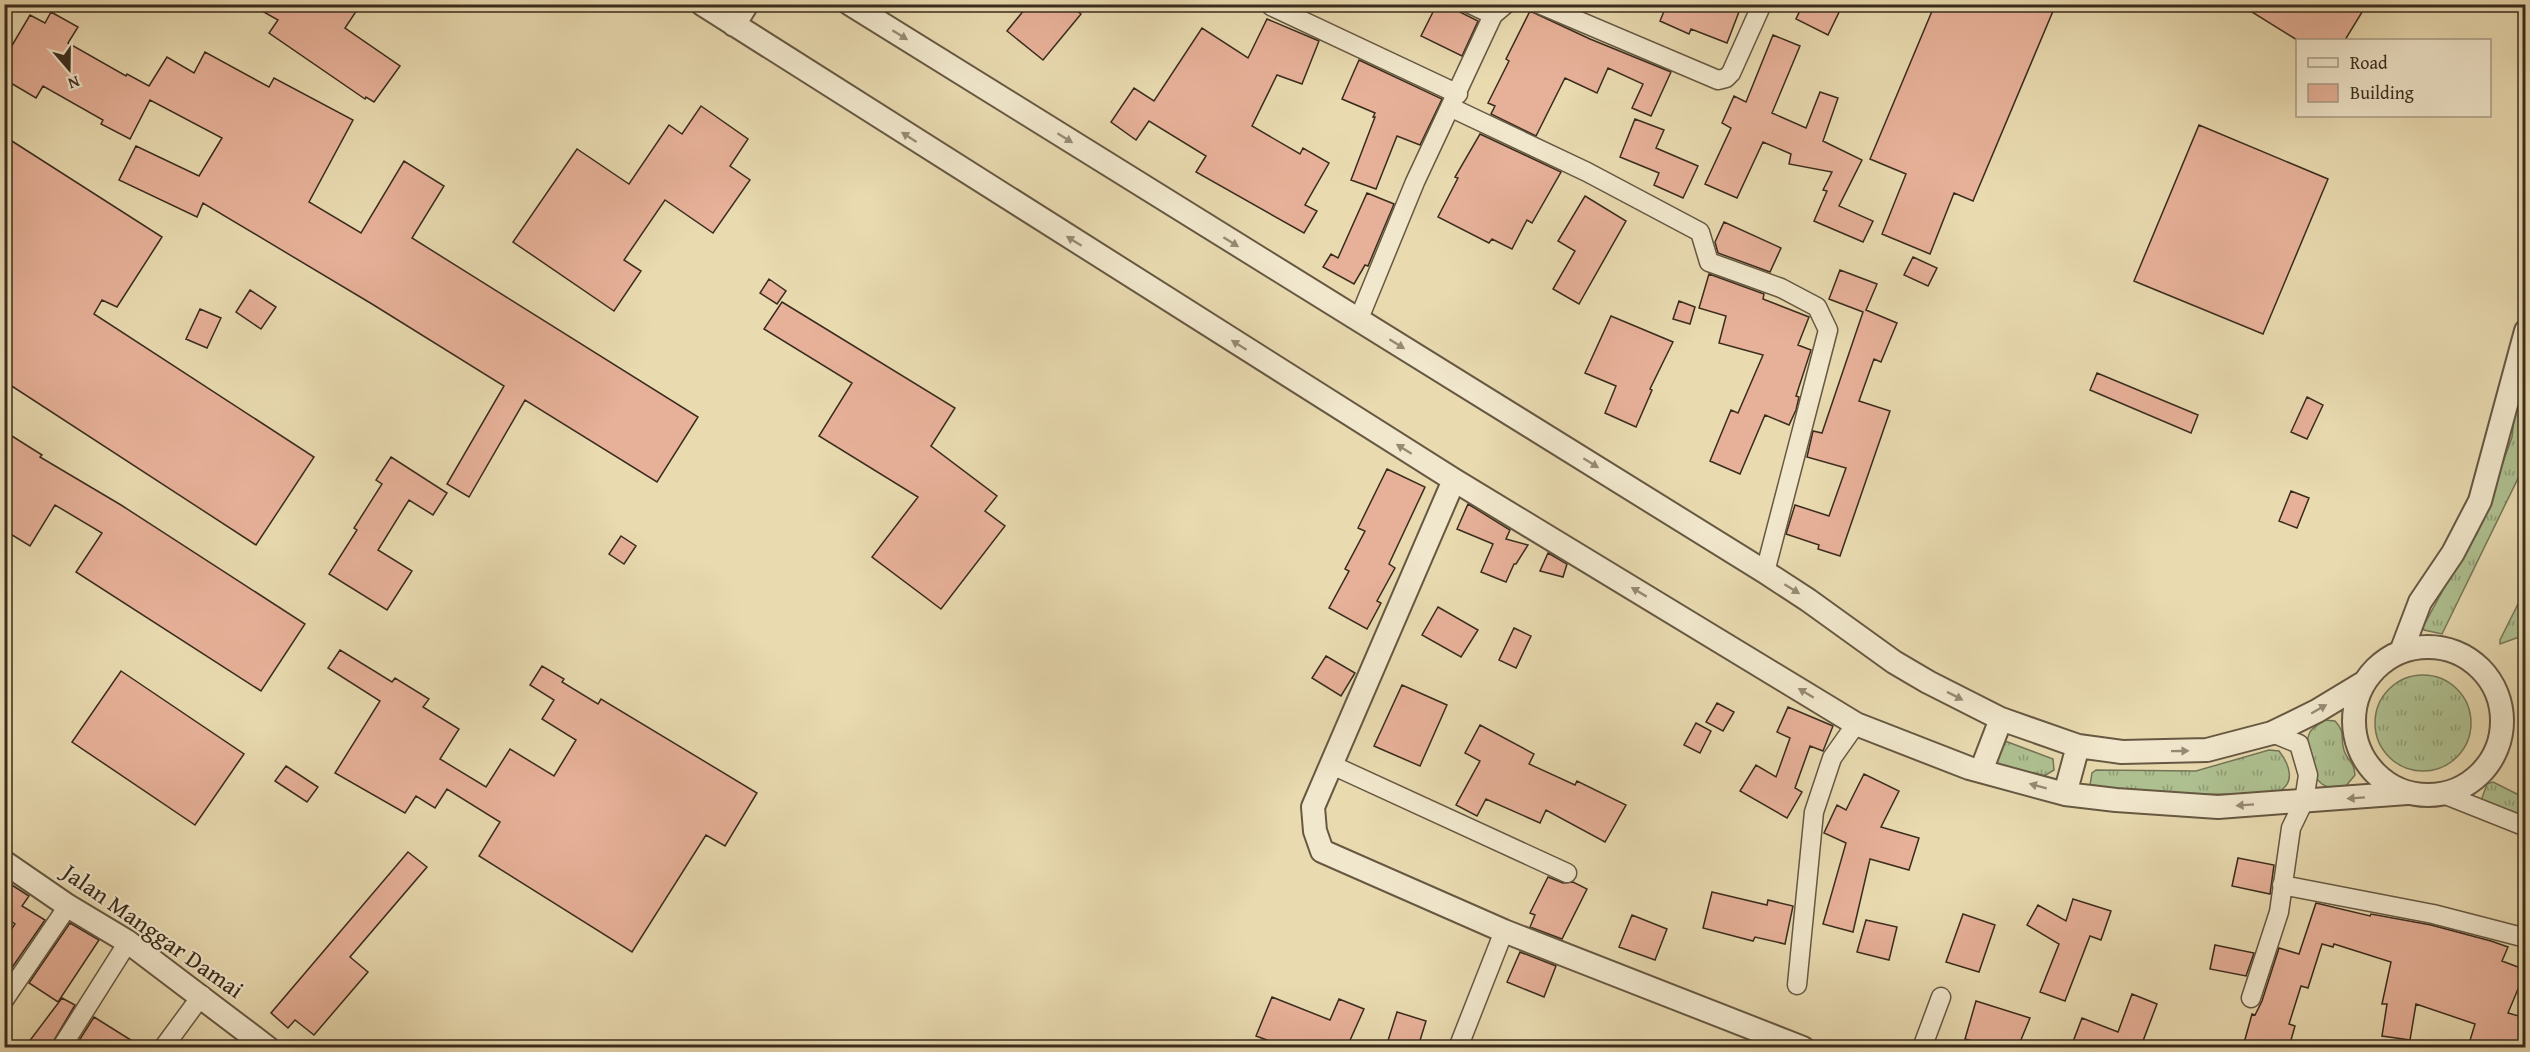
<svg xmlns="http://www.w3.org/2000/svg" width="2530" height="1052" font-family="'Gentium Book Plus',serif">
  <defs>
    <pattern id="grass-tufts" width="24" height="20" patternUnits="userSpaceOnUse" patternTransform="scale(1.5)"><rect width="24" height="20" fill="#afc191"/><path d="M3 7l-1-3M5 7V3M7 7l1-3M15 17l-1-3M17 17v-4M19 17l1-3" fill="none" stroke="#8f9d76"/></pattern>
  </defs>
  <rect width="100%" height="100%" fill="#e9dab0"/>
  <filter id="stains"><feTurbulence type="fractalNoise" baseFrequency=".00333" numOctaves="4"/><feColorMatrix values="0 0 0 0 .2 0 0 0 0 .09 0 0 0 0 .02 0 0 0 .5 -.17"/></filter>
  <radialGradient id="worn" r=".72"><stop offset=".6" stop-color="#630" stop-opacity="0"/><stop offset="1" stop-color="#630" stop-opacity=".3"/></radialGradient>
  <path fill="url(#grass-tufts)" stroke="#747657" stroke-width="1.5" d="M2525,371v93l-83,170 -18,-4 -1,-3 62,-115 27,-75 3,-29z
    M2525,590v45l-25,9v-4z
    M2375 723a48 48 0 1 1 96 0a48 48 0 1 1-96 0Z
    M2324,720l11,1c12,12 4,18 10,32 4,9 9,9 10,22l-10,12c-7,1 -16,2 -23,-3 -12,-9 -19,-38 -12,-52 3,-5 10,-8 14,-12z
    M2005,741l48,18 1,11 -15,9 -47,-12 6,-23z
    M2269,750l10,1c11,14 18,34 -4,42 -8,3 -23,1 -32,1 -50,1 -100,-1 -149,-4l-4,-5 2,-12 4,-3 100,1z
    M2493,782l32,16v23l-42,-17 -1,-6 5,-14z"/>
  <path fill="#e7b199" stroke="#3a2c1d" stroke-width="1.5" d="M250,4h111l-16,24 55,38 -26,36 -8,-5 -1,2 -96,-66 9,-13z
    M1029,4h40l12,10 -38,46 -36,-29z
    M1437,4h7l34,17 -16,35 -41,-20z
    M1667,4h75l-15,39 -36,-14 -2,5 -29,-13z
    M1803,4h40l-15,31 -32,-16z
    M1935,4h121l-83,197 -19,-8 -24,61 -48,-20 24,-60 -36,-15z
    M2239,4h128l-22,36h-48z
    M1530,11l60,28 81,33 -20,44 -19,-8 11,-24 -35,-16 -11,25 -32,-15 -29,58 -45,-22 4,-8 -7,-3 21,-42 -3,-2z
    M51,12l27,15 -10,16 58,33 1,-2 22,12 18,-29 27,16 11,-21 64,35 5,-9 79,42 -44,82 52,31 43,-72 40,25 -32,52 286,179 -41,65 -132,-82 -56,97 -22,-13 57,-98 -132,-82 -169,-101 -6,14 -78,-37 17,-34 63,30 23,-38 -72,-38 -20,39 -29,-15 2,-4 -60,-34 -7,12 -32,-19v-20l26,-44 15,8z
    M1267,19l52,22 -17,43 -25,-9 -25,51 48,28 3,-6 26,15 -24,42 12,6 -13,22 -108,-61 10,-16 -57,-35 -13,19 -25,-18 23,-34 20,13 48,-73 46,30z
    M1773,35l27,11 -28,67 34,15 14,-36 18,6 -15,43 39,19 -23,46 34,15 -10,21 -49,-21 13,-30 -4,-1 9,-18 -43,-8 2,-10 -28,-12 -26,56 -32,-14 26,-56 -9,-5 12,-27 12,6z
    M1359,60l83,39 -22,46 -23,-9 -21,53 -25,-9 24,-63h-2l2,-4 -33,-14z
    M701,106l47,33 -18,27 20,14 -37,53 -48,-33 -41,60 17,11 -27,40 -101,-69 64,-93 52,35 40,-59 13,9z
    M1635,119l29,11 -8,18 42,18 -15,32 -29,-13 5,-12 -39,-16z
    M2199,125l129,54 -65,155 -129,-53z
    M1480,134l81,38 -29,51 -5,-3 -15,29 -20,-10 -3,4 -51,-26 20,-39 -3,-1z
    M4,136l158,101 -45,70 -15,-7 -8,14 220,143 -58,88 -252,-164z
    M1367,193l27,11 -26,62 -3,-1 -11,19 -31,-17 8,-13 7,4z
    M1585,196l41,25 -47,83 -26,-15 22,-38 -17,-10z
    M1724,222l57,26 -11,24 -52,-19 -3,-11z
    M1913,257l24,11 -9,18 -24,-11z
    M1840,270l37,14 -11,26 31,13 -16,39 -7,-3 -15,42 31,10 -50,145 -22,-7 1,-4 -33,-11 9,-29 34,11 17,-48 -39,-11 6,-26 9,2 41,-121 -34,-13z
    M1709,274l55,20 -1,5 46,18 -11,28 13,5 -15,46 3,1 -3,13 -7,15 -24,-10 -25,59 -30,-13 21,-51 7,3 25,-58 -44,-12 7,-27 -27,-8z
    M769,279l17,12 -9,13 -17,-11z
    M250,290l26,17 -15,22 -25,-17z
    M1679,301l16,6 -5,17 -17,-5z
    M782,302l173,106 -24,38 66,50 -12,15 20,15 -64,83 -69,-52 46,-60 -99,-61 33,-53 -88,-54z
    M200,309l21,9 -14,30 -21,-9z
    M1611,316l62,26 -23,47 2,1 -16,37 -31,-14 11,-27 -31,-13z
    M2097,373l101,42 -7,18 -101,-43z
    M2307,397l16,8 -16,34 -16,-7z
    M4,431l38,24 -2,2 81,48 184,119 -44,67 -185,-119 26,-39 -47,-28 -25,41 -26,-16z
    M391,457l56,36 -14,22 -24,-15 -31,50 34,21 -25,39 -58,-36 28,-44 -3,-2 28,-44 -6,-4z
    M1387,469l38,18 -36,77 6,4 -18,33 4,2 -14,26 -38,-21 20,-37 -4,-2 20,-38 -7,-3z
    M2291,491l18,7 -12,30 -18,-7z
    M1468,504l42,26 -4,9 22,6 -12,19h-2l-8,18 -25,-10 12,-28 -36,-15z
    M621,536l15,10 -12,18 -15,-10z
    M1548,553l19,11 -4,13 -23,-6z
    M1438,607l40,23 -17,27 -39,-22z
    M1514,628l17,8 -15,32 -17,-8z
    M340,650l52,32 3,-4 34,21 -6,8 36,22 -19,30 46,28 24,-38 44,27 22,-36 -34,-21 12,-19 -24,-15 12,-19 22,13 -2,3 36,22 3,-5 156,94 -32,53 -19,-11 -74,117 -153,-96 21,-34 -53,-33 -12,19 -19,-12 -11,17 -70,-40 45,-72 -52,-33z
    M1326,656l29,17 -14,23 -29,-18z
    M121,671l123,83 -49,71 -123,-83z
    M1402,685l45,20 -27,61 -46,-20z
    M1717,703l17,9 -11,19 -17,-9z
    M1788,707l45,19 -10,25 -13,-5 -15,42 7,4 -15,26 -47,-27 16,-26 20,12 14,-39 -13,-6z
    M1696,723l15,8 -11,22 -16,-8z
    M1480,725l54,29 -5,10 46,21 2,-4 49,24 -21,37 -59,-32 -6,13 -54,-24 -9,17 -21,-11 24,-44 -15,-8z
    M286,766l32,21 -11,15 -32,-21z
    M1864,774l35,17 -18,36 38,11 -10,32 -39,-11 -17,73 -30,-8 23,-81 -22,-10 13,-28 9,5z
    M408,852l19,15 -77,90 18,15 -54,63 -19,-15 -7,8 -17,-15z
    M2238,858l36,7 -4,29 -38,-8z
    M1548,877l15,6 10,-1 14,7 -25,50 -32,-12 5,-12 -5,-2z
    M4,880l25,16 -7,10 23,14 -41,59v-39l11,-16 -3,-2 -8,12z
    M1712,892l55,13 1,-5 25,6 -8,38 -30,-7 -2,4 -50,-13z
    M2073,899l38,12 -10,29 -11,-4 -25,65 -25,-9 19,-48 -32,-19 11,-20 28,16z
    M2316,903l54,13 1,-2 60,11 60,16 17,6 -6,14 24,9 -18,43 18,5v29h-58l7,-23 -59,-20 -6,36 -28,-4 5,-32h-5l9,-42 -57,-18 -1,3 -11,-3 -14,44 -7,-2 -12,38 6,2 -6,21h-27l-18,-4 8,-29 3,1 7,-14 17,-53 20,6z
    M1963,914l32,11 -16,47 -33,-10z
    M1632,915l35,14 -12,31 -36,-13z
    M1866,920l31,7 -8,33 -32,-8z
    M70,923l29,17 -41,62 -29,-19z
    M2215,945l39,8 -8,23 -36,-7z
    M1520,952l36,14 -12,31 -37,-15z
    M2132,994l25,10 -14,37 12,6h-84l11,-29 36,14z
    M1272,997l58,23 9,-21 25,10 -17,38h-61l-30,-11z
    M62,998l13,7 -25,42h-25z
    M1976,1001l54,17 -12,29h-24l-29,-8z
    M1397,1012l29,9 -8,26h-32z
    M94,1017l48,30h-67z"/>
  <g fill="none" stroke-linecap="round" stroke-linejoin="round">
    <defs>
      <path id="minor" d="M1470,4l23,11
        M1539,4l179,76 8,-2 5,-5 31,-69
        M1271,6l187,88
        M1452,108l135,64 113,60 9,30 72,26 36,19 11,23 -63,242
        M1358,321l57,-139 78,-167 13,-11
        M1332,765l235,108
        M2443,794l83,33
        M2282,885l151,29 93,24
        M1797,985l17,-173 18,-54 24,-34
        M2251,998l28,-86 12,-84 13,-27 4,-26 -9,-31 -27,-11
        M4,1000l64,-94
        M61,1048l67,-106
        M163,1048l39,-53
        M1458,1048l46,-117
        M1922,1048l19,-51"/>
      <path id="tertiary" d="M702,4l752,476 402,244 113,44 96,26 51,6 102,7 189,-14
        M850,4l915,568 43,28 86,62 34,20 73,37 77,27 44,6 85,-2 65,-17 45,-22 48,-29
        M734,25l13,-21
        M1454,480l-141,327 2,24 7,20 182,80 299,117
        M2354 721a74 74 0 1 1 148 0a74 74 0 1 1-148 0Z
        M2401,652l19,-50 33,-49 27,-52 46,-170
        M1981,771l20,-52
        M2065,794l13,-48
        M4,862l64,44 60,36 140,106"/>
    </defs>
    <use href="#minor" stroke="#665842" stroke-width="21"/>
    <use href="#tertiary" stroke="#665842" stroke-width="26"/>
    <use href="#minor" stroke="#f1e7cc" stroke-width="18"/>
    <use href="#tertiary" stroke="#f1e7cc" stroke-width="22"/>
  </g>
  <defs><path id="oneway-solid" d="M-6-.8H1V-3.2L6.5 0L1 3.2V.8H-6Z" transform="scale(1.5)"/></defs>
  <g fill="#968a74">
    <use href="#oneway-solid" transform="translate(900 35) rotate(32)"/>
    <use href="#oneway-solid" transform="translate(909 137) rotate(-147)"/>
    <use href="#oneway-solid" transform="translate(1065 138) rotate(32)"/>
    <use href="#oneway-solid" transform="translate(1074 241) rotate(-148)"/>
    <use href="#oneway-solid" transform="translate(1231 242) rotate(32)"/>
    <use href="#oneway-solid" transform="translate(1397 344) rotate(32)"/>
    <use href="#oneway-solid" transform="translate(1239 345) rotate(-148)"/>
    <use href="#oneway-solid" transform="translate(1404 449) rotate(-148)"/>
    <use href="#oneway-solid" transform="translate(1591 463) rotate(32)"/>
    <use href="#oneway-solid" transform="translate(1792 589) rotate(32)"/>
    <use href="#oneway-solid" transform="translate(1639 592) rotate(-149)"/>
    <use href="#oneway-solid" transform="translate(1806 693) rotate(-149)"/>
    <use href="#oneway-solid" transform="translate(1955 696) rotate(27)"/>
    <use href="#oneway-solid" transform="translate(2319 709) rotate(-30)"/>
    <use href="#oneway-solid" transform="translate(2180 751) rotate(-1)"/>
    <use href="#oneway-solid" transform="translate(2038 786) rotate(-165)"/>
    <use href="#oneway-solid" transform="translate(2356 798) rotate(176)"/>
    <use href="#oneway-solid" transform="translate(2245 805) rotate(176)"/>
  </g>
  <g text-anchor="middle" stroke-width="4.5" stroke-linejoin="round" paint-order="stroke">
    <g font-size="24" fill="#3a2c1d" stroke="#f1e7cc">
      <text transform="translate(153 931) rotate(35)" y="8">Jalan Manggar Damai</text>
    </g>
  </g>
  <rect width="2530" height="1052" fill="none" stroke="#e9dab0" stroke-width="24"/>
  <rect x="6" y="6" width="2518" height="1040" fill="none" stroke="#3a2c1d" stroke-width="3"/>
  <rect x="12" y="12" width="2506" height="1028" fill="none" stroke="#3a2c1d" stroke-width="1.5"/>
  <rect x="2296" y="39" width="195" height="78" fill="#f1e7cc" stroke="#a89c86" stroke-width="1.5"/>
  <rect x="2308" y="58" width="30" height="9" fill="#f1e7cc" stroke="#a89c86" stroke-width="1.5"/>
  <text x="2350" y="69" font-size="18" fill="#3a2c1d">Road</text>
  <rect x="2308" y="84" width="30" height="18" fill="#e7b199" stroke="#a89c86" stroke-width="1.5"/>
  <text x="2350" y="99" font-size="18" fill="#3a2c1d">Building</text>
  <g transform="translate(69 69) rotate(160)" stroke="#f1e7cc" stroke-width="4.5" paint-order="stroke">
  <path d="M0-4.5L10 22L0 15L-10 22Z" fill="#3a2c1d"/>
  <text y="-9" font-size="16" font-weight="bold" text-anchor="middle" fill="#3a2c1d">N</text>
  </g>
  <rect width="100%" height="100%" filter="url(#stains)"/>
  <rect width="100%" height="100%" fill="url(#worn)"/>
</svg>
